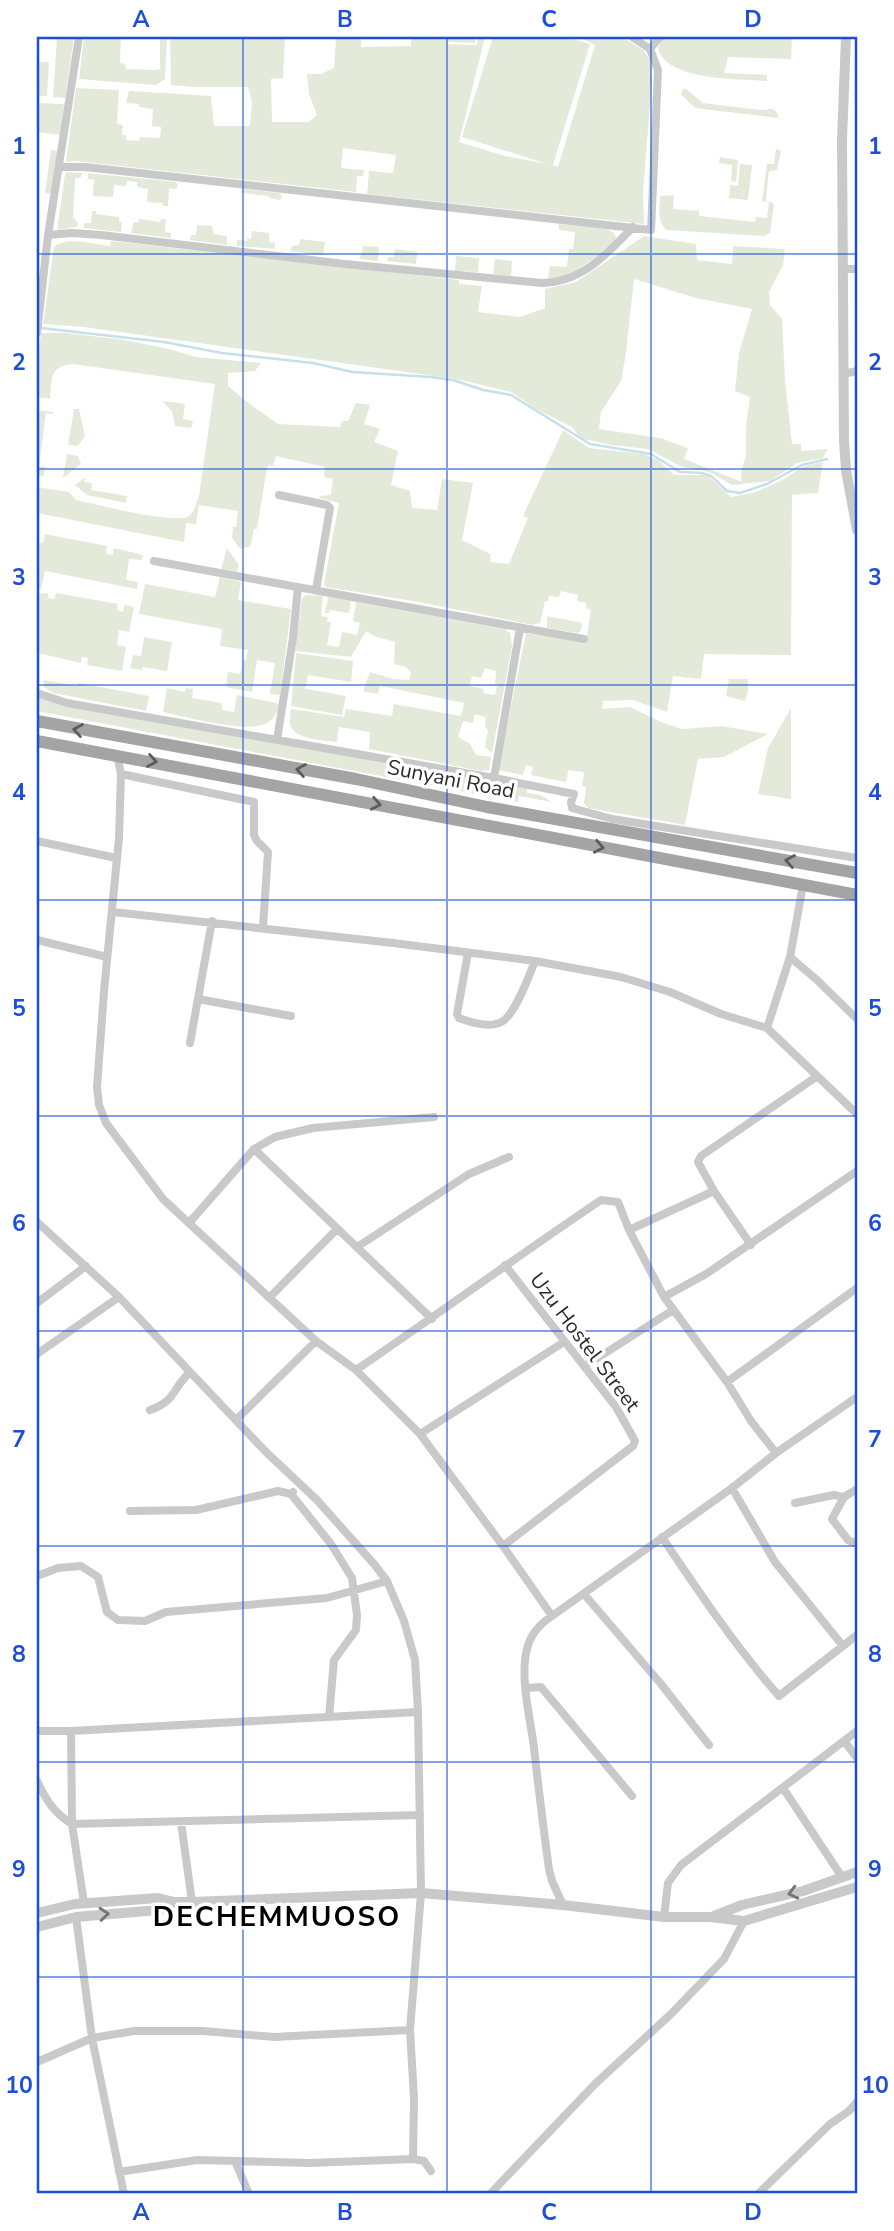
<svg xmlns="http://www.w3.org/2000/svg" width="894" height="2231" font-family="'Nunito Sans',sans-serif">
  <rect width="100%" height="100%" fill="#fff"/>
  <path fill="#e4eada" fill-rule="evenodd" d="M57,37h17l-9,61 -12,-1z
    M84,37h37l-1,26 5,1 1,5 30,1 4,-1v-32h7l-2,42 -9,6 -77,-6z
    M170,37h115l-2,41 -12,1 1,43h37l8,-7 -8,-21 -2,-20h14l13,-6 2,-31h25v10l50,-1v-9h65l-1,6 -26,-1 -1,2 29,1 1,-8h7l-26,105 46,14 42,8 -85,-27 31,-100h73l24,7 -37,121 5,2 37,-122 -16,-8h43l21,13 8,11 1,19 -9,113 1,31 -277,-30 2,-23 24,2 3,-18 -53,-7 -2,20 23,2 -1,6h-6l-1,16 -281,-31 -9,1 10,-74 43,2 -2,34 6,1 -1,10h4v5l13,1 1,-4 20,1 1,-11 -9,-1 1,-17 -14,-2v-3l-13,-1 3,-12 82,5 3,30h36l2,-24 -4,-15h-54l-23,-2z
    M664,37h128l-1,22 -63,-2 -4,16 43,2v6c-26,-2 -104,0 -109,-34z
    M37,62h12l-2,34h-10z
    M683,89h3l17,14 57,7 13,-1 4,4 2,5 -84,-10 -14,-14z
    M37,103l27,1 -4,31 -23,-3z
    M776,149l5,2 -4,19 -8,1 -3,28 1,3 -5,-1 5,-37h7z
    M51,150l7,1 -6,43 -7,-1z
    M720,157l18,3 -2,22 -5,-1 1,-16 -13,-2z
    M740,164l12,1 -4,35 -19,-2 1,-13 8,1z
    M67,172l15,1 -1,4 -6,2 -2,38 5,6 -1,4c-7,0 -14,3 -20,3l8,-56z
    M88,173l88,9 2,4 -2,3 -7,-1 -1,18h-5v-3l-16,-1 1,-13 -11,-2v-5l-10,-1 -1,5 -12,-1 -1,12 -20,-1 1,-16 -6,-1z
    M242,189l38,4 2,4 -2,3 -11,-2v-2l-28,-3z
    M674,195l-1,14 26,2v5l56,6 1,-5 11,1 2,-17 5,3 -4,29 -6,3 -97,-6c-11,-8 -7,-23 -7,-34z
    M92,211h4v3l23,3v5h3l-1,10 -37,-4v-5h7z
    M139,219l21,3 1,-3h5l-1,13 6,1v5l-40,-5 3,-11h4z
    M559,224l47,5 7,3 3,5 -1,4c-20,16 -40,36 -67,38l2,-13 17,1 2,-18h4l2,-17 -16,-2z
    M197,225l15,1 2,8 13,2v9l-37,-5 1,-5h5z
    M252,231l17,2v9l6,1v6l-38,-3v-6l10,1v-3l4,1z
    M644,236l52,8 1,16 35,4 1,-18 52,3 -2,16 -14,27 1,13 12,14 3,61 7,64h9v7l27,-2 -5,9 -26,5 -27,18 -38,4 -23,-13 -29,-6 -32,-17 -37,-4 -31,-7 -8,-11 -36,-18 -25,-17 -55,-13 -372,-52 -41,-3 11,-77c13,-11 39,-3 56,-1l1,-5 348,39v4l23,2 -4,26 42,5 25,-9v-19l31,-7zM634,279l62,19 56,11 -13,44 -4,38 15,6 -4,28v30l-5,18 1,9 -58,-23 4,-11 -28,-10 -61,-9 2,-17 20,-31 5,-28z
    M300,239l25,3 -2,13 -33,-4 2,-5 7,-1z
    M363,246l16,1 -1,14 -18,-2z
    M395,249l22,3 -1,12 -29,-3 1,-4h6z
    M456,256l23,2 -1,14 -23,-1z
    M495,259l17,2 -1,15 -18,-2z
    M41,333h25l59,7 44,9 27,8 65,6 -6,8 -27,2v13l23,19 27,19 62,3 2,-6h6l8,-18 14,2 -6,19 16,5 -6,13 24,9 -7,34 19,6 2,17 25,2 5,-31 31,4 -11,57 28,14 1,8 18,2 19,-46 -5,-2 40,-86 26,18 55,6 14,6 16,15h33l24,22 25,-5 28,-13 18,-12 21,-5 -5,31 -26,2 -1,160 -87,-1 -3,25 -28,-3 -6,36 -34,-12 -30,1 -1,8 28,-2 31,15 21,7 39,-3 47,8 -44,23 -26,2 -13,66 -97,-17 -4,-5 2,-16 -4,-1 2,-14 -16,-2 -1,10 -2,2 -34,-7 2,-8 -7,-2 -3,10 -25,-5 28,-137 60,9 5,-32 -5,-2v-5l-9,-2 1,-6 -17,-4 -2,6 -10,-1 -1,5h-3l-5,22 -7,2 -114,-23 -93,-15 -2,-3 15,-81 -20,-5 1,-2 11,-1 2,-16 -9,-2 1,-10 -49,-11 -3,10 -4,-1 -2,3 -10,61h-3l-4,18 -10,2 -8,-11 1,-11h3l2,-16 -39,-6 -3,19 -10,-1 -2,19 -147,-29v-26l32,5 7,8c19,4 99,25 113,16 6,-4 7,-13 10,-20l16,-112 -142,-20c-24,2 -21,15 -23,35l-13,-2v-33z
    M162,401l23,3 -2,15 10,2 -2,7 -16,-2 -3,-15z
    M74,409h5l6,27 -7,10 -10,-1z
    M37,410l16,2v2l-7,-1 -7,53 6,1 -1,9h-7z
    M67,454l11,2 3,8 -18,14z
    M85,477l-1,5 8,1 -1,7 36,6 -1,7 -39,-8 -12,-10z
    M45,534l62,12 -1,8 7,1 1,-7 29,7 -1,5 -13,-1 -3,21 12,2 -1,7 -92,-18 -4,18h-4v-47l6,1z
    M227,548l12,17 -2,7 -16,-3z
    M220,577l21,5 -3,18 53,9 -11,86 -10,-1 5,-31 -18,-3 -5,32 -26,-5 2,-15 12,2 3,-14h3l2,-10 -28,-4 2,-17 -83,-15 6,-30 70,13z
    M48,593v5l6,1 2,-6 62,11 -1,6 6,2 1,-7 10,2 -5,25 -10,-2 -2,15 9,2 -4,24 -35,-6 1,-7 -6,-1 -1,6 -44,-10v-59z
    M306,595l17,1 -2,20 7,1 -1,5h4l-4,23 12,2 3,-15 15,3 3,-12 -7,-2 3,-19 149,27 5,4 2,13 -20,107 -7,-6 3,-17 -3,-3 1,-10 -11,-3 -2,9 -10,-2 -5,16 12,7 6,11 15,2 -2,13 -8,1 -112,-22 1,-17 -31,-5 -2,15c-13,-2 -40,-2 -46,-15 -2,-5 -1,-13 0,-18l53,8 2,-8 46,7 2,-12 67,12 3,-13 -84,-17 -2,8 -15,-3 7,-19 23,7 16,1 2,-7 -5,-6 -12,-3 1,-22 -21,-6 -8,-5 -15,26 -56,-6 7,-53zM485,668l11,3 -1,14 2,1 -2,9 -12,-2 1,-4 -14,-3 2,-10 9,2z
    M328,597l23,3 -2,13 -19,-3 -1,3h-4z
    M547,616l35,7 -1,7 -3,3 -31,-5z
    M144,637l28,5 -5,29 -24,-4 -1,3 -12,-2 3,-13 8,1z
    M296,653l57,8 -2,21 -43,-7 -2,12 -4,1 44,8 -4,19 -51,-9z
    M729,679h19v12l-3,10 -19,-5z
    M43,680l34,6 1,-3 71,13 -3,15 -93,-18 -9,-6z
    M167,688l18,4 1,-4 7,1 -1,9 30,5v7l12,2 3,-17 39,8 3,2c-2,8 -5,14 -12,18 -18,11 -82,-6 -104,-11z
    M37,697l37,9 453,81v6l13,2 12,7 -33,-6 -1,6 -481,-91z
    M791,708v91l-33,-5 10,-46z"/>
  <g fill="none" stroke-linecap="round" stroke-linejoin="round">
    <path stroke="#c6e0ea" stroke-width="2.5" d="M41,328l123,14 58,11 91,10 39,9 79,5 22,3 30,10 28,5 79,49 61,10 29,18 22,1 9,3 16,15 13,2 27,-9 35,-19 25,-6"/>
    <path stroke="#c9c9c9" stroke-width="8" d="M632,37l18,12 10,-12
      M60,167h25l566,63 7,-160 -8,-21
      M48,235l24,-2 29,2 244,29 197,19c40,-1 65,-29 91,-56
      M843,269h14
      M37,333l11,-98 31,-198
      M843,374l14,-3
      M279,495l48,10 3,3 -14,82
      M154,561l430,78
      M37,693l30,10 427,75 80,16 -3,8 1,6 40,11 245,39
      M277,740l16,-102 5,-51
      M117,755l4,19 -2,64 -15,153 -7,96 2,18 7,18 57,76 153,142 40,29 64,64 83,112 49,70
      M121,774l133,28v33l3,6 11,11 -5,75
      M494,778l26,-150
      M37,841l79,17
      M113,912l280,31 142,18 86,16 49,15 51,22 46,14 90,86
      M37,940l70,17
      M468,953l-11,61 2,4c13,5 32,11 44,3 13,-9 26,-45 32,-60
      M790,957l27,23 40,39
      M198,999l93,17
      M767,1028l23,-71 13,-72
      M190,1043l22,-122
      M254,1149l178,170
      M37,1222l82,75 147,155 51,48 57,64 13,17 17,40 11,39 3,52 3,181 -11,137 4,68 -1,61
      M189,1223l65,-74 21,-12 38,-9 121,-11
      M629,1230l85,-39
      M751,1245l-37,-54 -16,-29 3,-6 115,-79
      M357,1247l112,-73 40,-17
      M664,1297l42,-23 151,-103
      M269,1298l68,-69
      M37,1303l49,-37
      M37,1354l82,-57
      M585,1366l88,-56
      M356,1370c82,-56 162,-114 245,-170l17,2 11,28 35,67 63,85 24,39 25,32
      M727,1382l130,-94
      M150,1410c27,-10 21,-20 40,-38
      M236,1420l80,-79
      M420,1434l144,-92
      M732,1488l43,74 68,84
      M291,1494l40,50 21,34 5,37 -1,15 -22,30 -5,57
      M844,1497l-12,22 16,21 7,3
      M795,1503l39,-8 10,2 13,-8
      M130,1511l66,-1 82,-19 13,3 2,-2
      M662,1537c37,55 73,109 117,159l78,-61
      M503,1546l130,-100 2,-5 -19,-34 -111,-142
      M37,1576l21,-8 23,-2 17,11 9,35 11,8 27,1 21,-9 161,-14 60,-17
      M584,1594l77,90 48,61
      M527,1688l14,-1 91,109
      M37,1731h34l347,-19
      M71,1731l1,93 12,79
      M845,1742l12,16
      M37,1781c9,19 17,32 35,43l348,-9
      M783,1788l59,89
      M181,1822l11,80
      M563,1905l-11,-24 -3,-12c-6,-43 -11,-86 -16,-129 -4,-26 -13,-65 -6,-91 3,-14 13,-25 25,-33l180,-128 44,-35 81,-56
      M76,1917l16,121 32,156
      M664,1917l4,-34 13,-18 176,-134
      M37,2062l55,-24 42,-7h69l71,6 136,-7
      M235,2161l14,33
      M119,2172l78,-12 113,3 103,-4 11,2 7,10
      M490,2194l105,-110 76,-70 53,-55 20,-38
      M758,2194l72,-70 19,-13 8,-9"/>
    <path stroke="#c9c9c9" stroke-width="10" d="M846,37l-4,103 2,301 2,29 11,60
      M37,1913l38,-9 83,-6 16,4h18l229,-9 142,12 101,12h46l34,4 113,-34
      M714,1916l28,-11 61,-14 54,-19
      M37,1927l39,-10 83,-7 15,-8"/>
    <path stroke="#a4a4a4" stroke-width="12" d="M37,721l319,58 131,28 370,66
      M37,741c274,49 547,103 820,154"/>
  </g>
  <defs><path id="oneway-chevron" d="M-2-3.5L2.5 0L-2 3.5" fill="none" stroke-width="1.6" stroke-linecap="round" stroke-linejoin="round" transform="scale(1.75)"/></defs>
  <g stroke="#5c5c5c">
    <use href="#oneway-chevron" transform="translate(78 730) rotate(-170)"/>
    <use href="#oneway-chevron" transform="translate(152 761) rotate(10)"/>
    <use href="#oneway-chevron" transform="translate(301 770) rotate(-170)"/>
    <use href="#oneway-chevron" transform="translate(376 804) rotate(11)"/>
    <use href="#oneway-chevron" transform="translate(599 847) rotate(11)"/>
    <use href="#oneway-chevron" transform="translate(790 861) rotate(-170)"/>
  </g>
  <g stroke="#737373">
    <use href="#oneway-chevron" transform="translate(793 1893) rotate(166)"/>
    <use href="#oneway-chevron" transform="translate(104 1914) rotate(-5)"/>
  </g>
  <path fill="none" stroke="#1d4ed8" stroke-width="2" stroke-opacity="0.55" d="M243,37v2157M447,37v2157M651,37v2157M37,254h820M37,469h820M37,685h820M37,900h820M37,1116h820M37,1331h820M37,1546h820M37,1762h820M37,1977h820"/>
  <g text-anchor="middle" stroke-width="7" stroke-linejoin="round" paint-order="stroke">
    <g font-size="21" fill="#2c2c2c" stroke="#fff">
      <text transform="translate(451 779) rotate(11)" y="7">Sunyani Road</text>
      <text transform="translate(585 1342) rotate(53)" y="7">Uzu Hostel Street</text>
    </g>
    <g font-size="28" font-weight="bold" letter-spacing="2" fill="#000" stroke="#fff">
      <text x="277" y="1926">DECHEMMUOSO</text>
    </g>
  </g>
  <rect width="894" height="2231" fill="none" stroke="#ffffff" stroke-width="77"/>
  <rect x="38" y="38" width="818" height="2154" fill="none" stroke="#1d4ed8" stroke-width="2.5"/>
  <g font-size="23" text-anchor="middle" font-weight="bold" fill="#1d4ed8">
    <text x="141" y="27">A</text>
    <text x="345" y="27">B</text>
    <text x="549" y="27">C</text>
    <text x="753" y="27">D</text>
    <text x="19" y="154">1</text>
    <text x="875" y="154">1</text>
    <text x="19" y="370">2</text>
    <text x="875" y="370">2</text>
    <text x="19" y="585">3</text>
    <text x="875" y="585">3</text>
    <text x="19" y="800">4</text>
    <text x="875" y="800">4</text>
    <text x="19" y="1016">5</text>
    <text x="875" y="1016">5</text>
    <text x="19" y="1231">6</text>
    <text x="875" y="1231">6</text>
    <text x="19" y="1447">7</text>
    <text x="875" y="1447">7</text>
    <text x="19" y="1662">8</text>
    <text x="875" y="1662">8</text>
    <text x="19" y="1877">9</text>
    <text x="875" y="1877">9</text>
    <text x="19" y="2093">10</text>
    <text x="875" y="2093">10</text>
    <text x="141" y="2220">A</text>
    <text x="345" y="2220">B</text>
    <text x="549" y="2220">C</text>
    <text x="753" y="2220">D</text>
  </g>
</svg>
